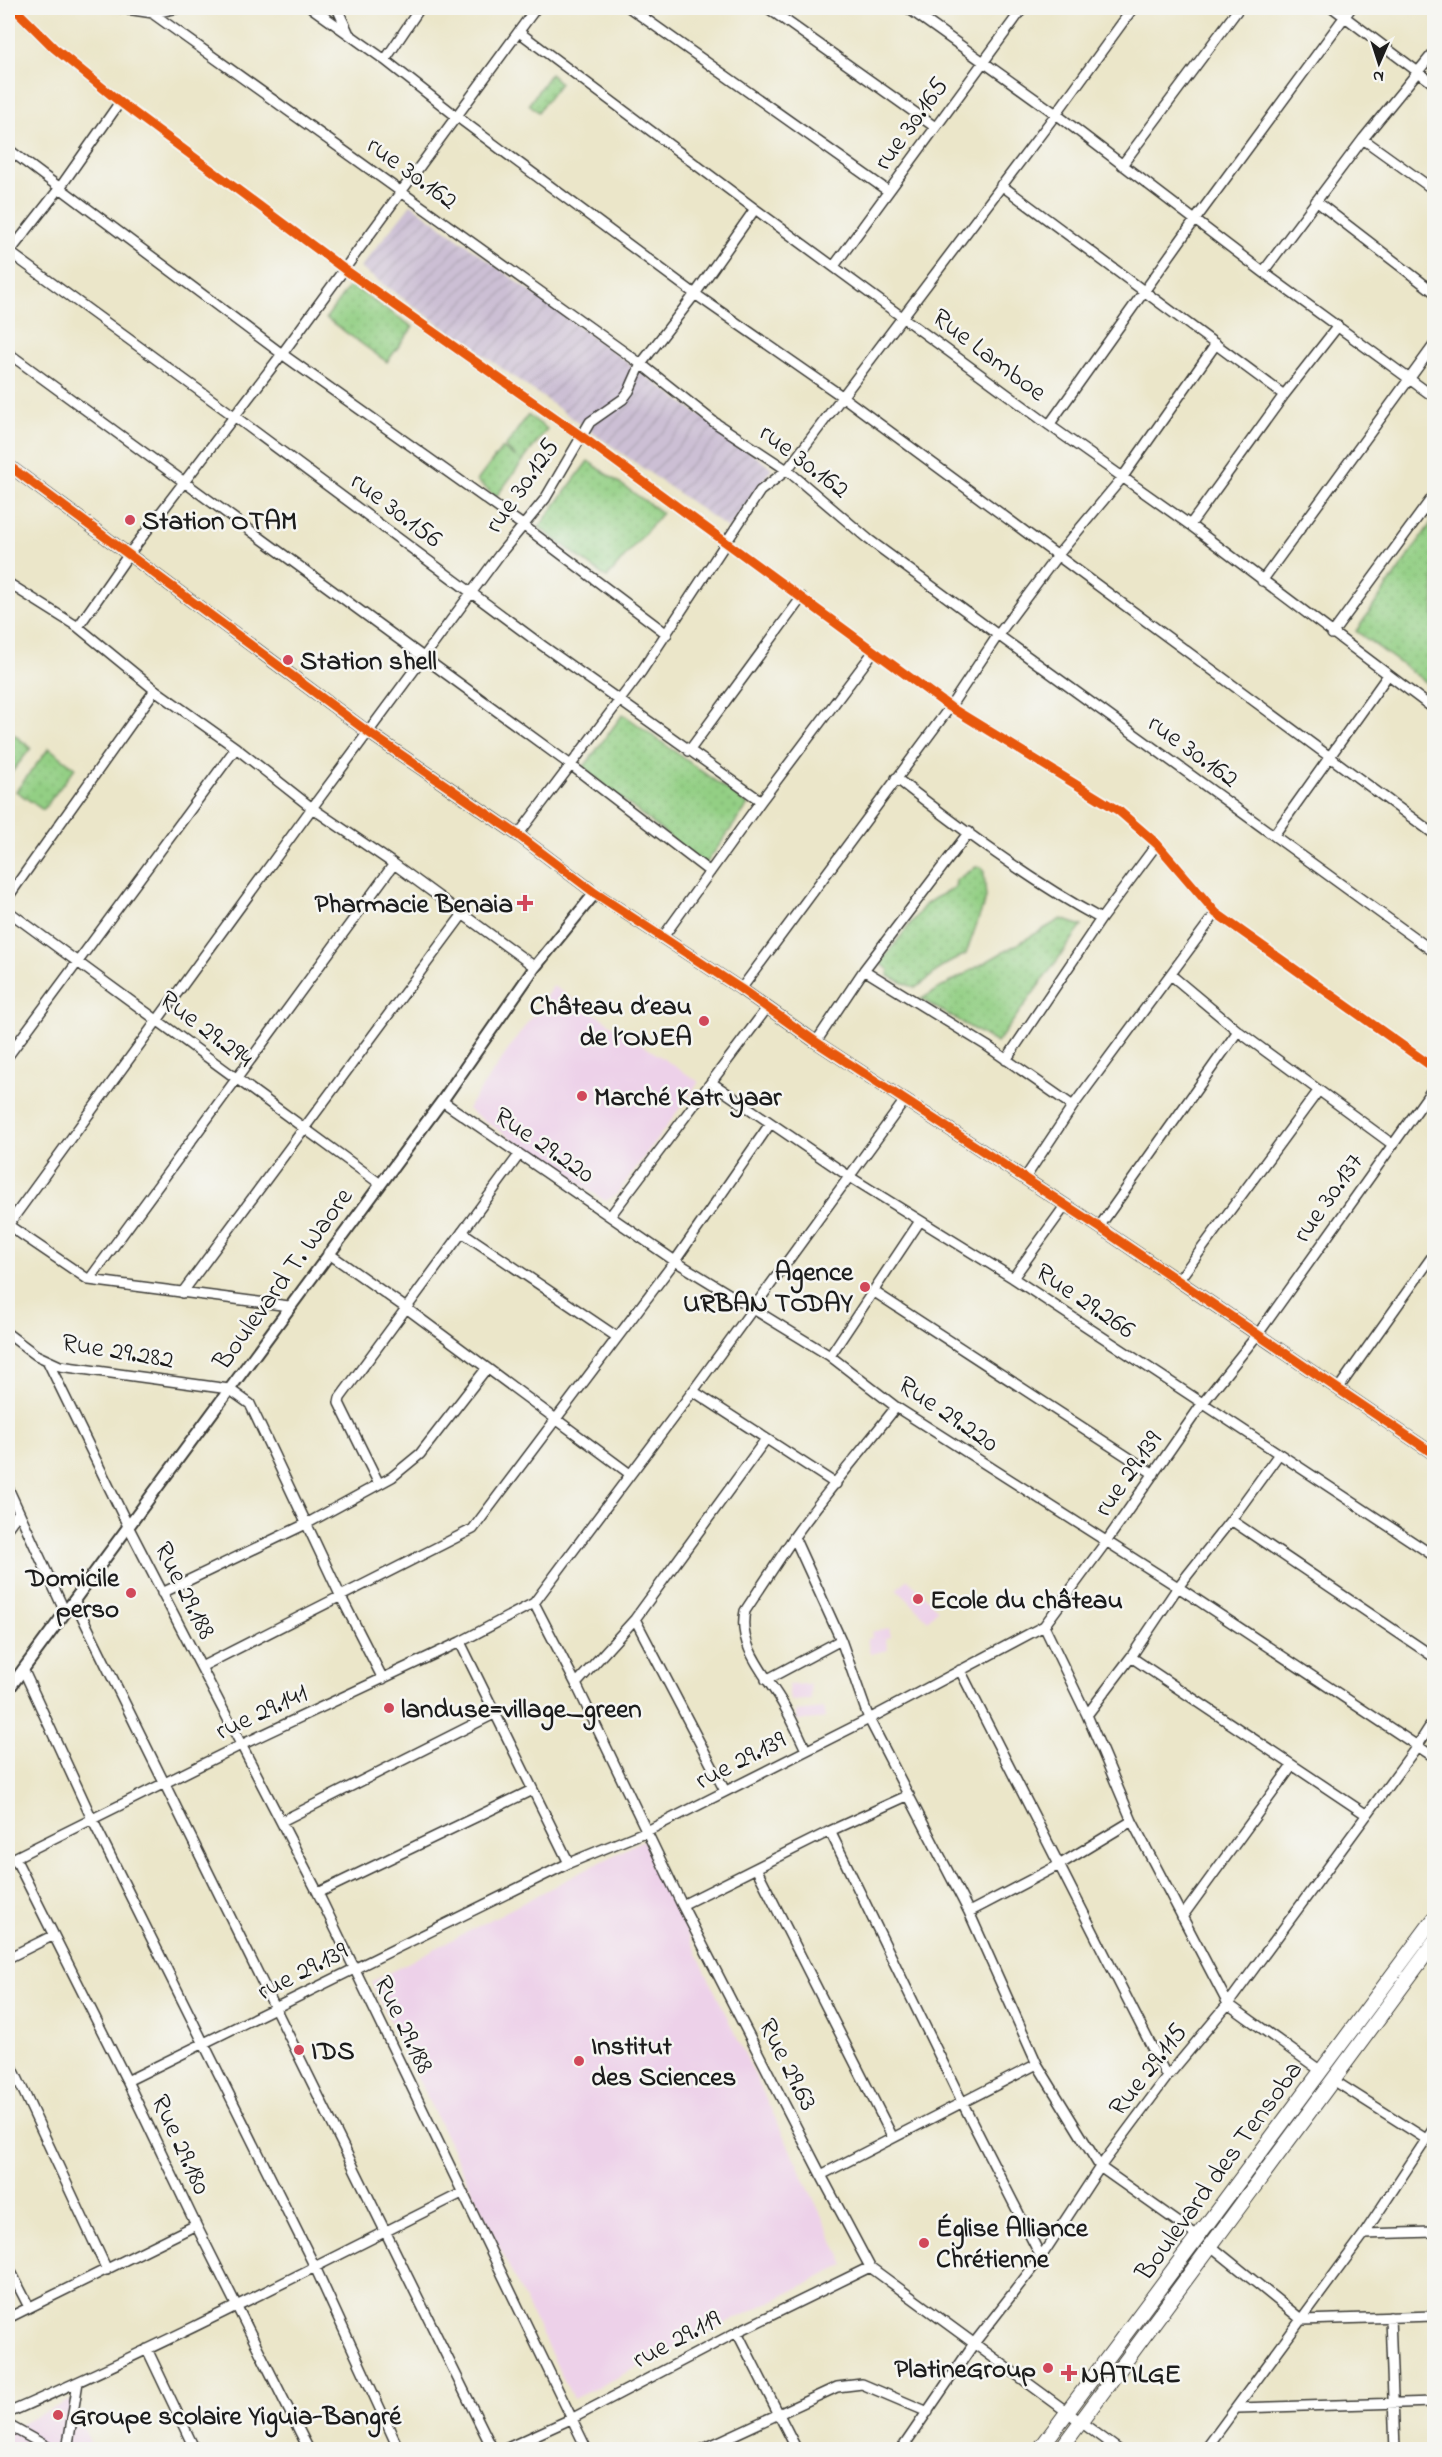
<svg xmlns="http://www.w3.org/2000/svg" width="1442" height="2457" font-family="'Indie Flower',sans-serif">
  <defs>
    <pattern id="industrial-furrows" width="10" height="10" patternUnits="userSpaceOnUse" patternTransform="scale(1.5)"><rect width="10" height="10" fill="#ccbfd4"/><path d="M-1 1l2-2M0 10L10 0M9 11l2-2" fill="none" stroke="#afa4b5"/></pattern>
    <pattern id="park-dots" width="8" height="8" patternUnits="userSpaceOnUse" patternTransform="scale(1.5)"><rect width="8" height="8" fill="#93cf84"/><path d="M2 2h.1M6 6h.1" fill="none" stroke="#7eb171" stroke-width="1.8" stroke-linecap="round"/></pattern>
  </defs>
  <rect width="100%" height="100%" fill="#f6f6f2"/>
  <filter id="ink" filterUnits="userSpaceOnUse"><feTurbulence type="fractalNoise" baseFrequency=".0167" numOctaves="2"/><feDisplacementMap in="SourceGraphic" scale="12" xChannelSelector="R" yChannelSelector="G"/><feConvolveMatrix kernelMatrix="1 2 1 2 8 2 1 2 1" color-interpolation-filters="sRGB"/></filter>
  <filter id="wash" filterUnits="userSpaceOnUse"><feTurbulence type="fractalNoise" baseFrequency=".008" numOctaves="4" result="noise"/><feDisplacementMap in="SourceGraphic" scale="24" xChannelSelector="R" yChannelSelector="G"/><feGaussianBlur stdDeviation="1.35" result="paint"/><feColorMatrix in="noise" values="0 0 0 0 0 0 0 0 0 0 0 0 0 0 0 0 0 1.4 0 .05"/><feComposite in="paint" operator="in"/></filter>
  <g filter="url(#wash)">
    <rect width="100%" height="100%" fill="#ebe6c9"/>
    <path fill="#edd1e9" d="M553,986l146,96 -83,113 -11,6 -138,-92z
      M908,1579l30,30 -10,11 -31,-31z
      M889,1628l2,9 -6,1 3,12 -18,4 -3,-15 5,-2 -1,-5z
      M810,1684l1,16 -21,1 -2,-16z
      M824,1708l2,10 -29,3 -1,-10z
      M643,1840l202,425 -272,134 -202,-417z
      M71,2400l22,49 -85,1v-20z"/>
    <path fill="url(#industrial-furrows)" d="M411,204l361,264 -43,61 -369,-261z"/>
    <path fill="url(#park-dots)" stroke="#587650" stroke-width="1.5" d="M550,74l10,9 -22,29 -9,-8z
      M350,285l63,42 -26,35 -61,-44z
      M528,415l19,14 -51,68 -19,-16 25,-33 14,9 -11,-10z
      M588,461l74,52 -55,65 -68,-51z
      M1434,519v169l-78,-57z
      M623,714l125,91 -43,60 -122,-97z
      M8,730l23,18 -23,29z
      M49,748l26,20 -32,42 -27,-19z
      M976,867h5l3,5 2,26 -20,56 -23,12 -20,17 -8,5 -27,-12 1,-6 -9,-7 45,-58c9,-8 20,-11 30,-18l1,-7z
      M1061,919l21,7 -85,117 -76,-44z"/>
  </g>
  <g filter="url(#ink)">
    <g fill="none" stroke-linecap="round" stroke-linejoin="round">
      <defs>
        <path id="minor" d="M14,8l40,40 66,54 224,167 237,167 369,271 169,104 38,33 59,69 218,155
          M120,8l33,5 25,-5
          M145,8l496,356 73,58 73,48 81,69 130,96 436,317
          M312,8l73,52 71,56 239,178 148,103 591,437
          M337,8l11,24
          M630,8l258,183
          M768,8l167,119
          M908,8l148,106 207,158 171,125
          M1333,8l101,76
          M519,32l236,177 294,216 141,100 244,184
          M385,60l35,-52
          M1363,139l71,51
          M8,149l274,205 242,172 143,108
          M1122,165l117,-157
          M1001,185l283,210
          M1316,201l118,91
          M8,251l226,165 309,230 218,155
          M8,254l51,-65 61,-87
          M834,266l189,-258
          M1263,272l100,-133 71,-87
          M8,353l564,413 138,106
          M1049,425l146,-205 156,-212
          M1190,525l94,-130 54,-69
          M1262,581l172,-236
          M8,583l70,44 77,63 81,58 76,60 82,56 141,103
          M78,627l51,-73 153,-200 254,-346
          M1332,634l102,-139
          M689,751l113,-154
          M896,778c65,51 133,102 205,141
          M518,835l123,-163 119,-181 27,-21 269,-356 77,-106
          M1274,835l114,-160
          M8,897l147,-207
          M8,911l371,272
          M663,937l98,-136 113,-150
          M864,970l123,76 86,60
          M1171,975l67,56 154,113
          M741,989l209,-282 48,-72 59,-79 65,-78 94,-134
          M816,1042l48,-72 105,-138
          M8,1056l228,-308
          M1006,1060l95,-141 56,-75
          M712,1083l138,94 163,101 421,278
          M442,1101l233,160 155,95 66,51 282,180 256,170
          M1025,1178l48,-72 143,-193
          M611,1215l156,-207
          M8,1225l304,-417 188,-254 45,-55 45,-77 33,-23 6,-8 12,-27 54,-70 60,-85
          M8,1225l81,55 200,26
          M1099,1227l139,-196
          M462,1232l155,105
          M328,1253l78,55 224,166
          M1013,1278l52,-72
          M89,1280l305,-416
          M1178,1281l141,-191
          M873,1291l281,183
          M182,1293l281,-379
          M8,1334l28,21 24,11 169,23 21,15 91,193 42,82
          M830,1356l90,-135
          M48,1362l80,164 190,367 269,557
          M1338,1389l96,-135
          M693,1391l143,93
          M896,1407c-34,44 -70,85 -102,130l47,103 28,79 100,193 68,152 63,103 99,70
          M379,1484l-40,-81 1,-5 179,-243
          M8,1488l57,124
          M1231,1520l203,137
          M8,1527l11,-15
          M794,1537l-49,74c-8,36 22,65 38,93 9,15 16,31 23,46
          M162,1593l144,-69 86,-47 28,-23 66,-85
          M74,1600l419,850
          M534,1603l42,81 106,221 139,270 49,92 249,183
          M635,1619l90,172
          M1044,1626l43,89 45,106 96,183 93,67
          M460,1642l109,221
          M1131,1657l236,158
          M201,1667l272,-138 202,-268 95,-137
          M23,1669l69,150 223,448 84,183
          M960,1670l207,407
          M766,1680l75,-40
          M576,1684l59,-65 131,-180
          M1087,1715l44,-58 47,-70 53,-67 48,-66
          M282,1821l212,-107
          M830,1831l132,271 79,155
          M15,1858l112,223 69,144 113,225
          M8,1861l233,-116 219,-103 74,-39 159,-212 212,-291
          M756,1868l137,270
          M318,1893l214,-103
          M682,1905l148,-74 79,-36
          M969,1912l90,-47 73,-44
          M1182,1917l110,-151
          M8,1958l44,-22
          M8,2058l99,212
          M1333,2080l93,59h8
          M127,2081l442,-218 78,-32 222,-112 175,-93 62,-84 96,-138 56,-70 176,-247
          M821,2175l216,-111
          M1364,2234l70,-2
          M1211,2246l91,74 132,-4
          M8,2266l21,41
          M1390,2317l5,133
          M8,2318l188,-93
          M737,2332l60,118
          M147,2349l48,101
          M1238,2408l196,-6
          M8,2413c154,-67 304,-145 454,-220
          M8,2425l45,25
          M67,2450l11,-68
          M503,2450l70,-32 164,-86 133,-65
          M701,2450l136,-63 25,-3 66,28
          M901,2450l74,-108 66,-85 59,-90 67,-90 61,-73 190,-259 16,-25
          M1205,2450l159,-216 70,-106"/>
        <path id="tertiary" d="M8,465l360,267 150,103 77,58 146,96 75,53 283,185 335,227
          M8,1690l434,-589 93,-134 60,-74"/>
        <path id="primary" d="M1039,2450l395,-531
          M1060,2450l374,-507"/>
      </defs>
      <use href="#minor" stroke="#3b3a36" stroke-width="12"/>
      <use href="#tertiary" stroke="#3b3a36" stroke-width="14"/>
      <use href="#primary" stroke="#3b3a36" stroke-width="16"/>
      <use href="#minor" stroke="#fff" stroke-width="9"/>
      <use href="#tertiary" stroke="#fff" stroke-width="10"/>
      <use href="#primary" stroke="#fff" stroke-width="14"/>
      <defs>
        <path id="cycleway" d="M14,8l40,40 66,54 224,167 237,167 369,271 169,104 38,33 59,69 218,155
          M8,465l360,267 150,103 77,58 146,96 75,53 283,185 335,227"/>
      </defs>
      <use href="#cycleway" stroke="#f6f6f2" stroke-width="13"/>
      <use href="#cycleway" stroke="#e8590c" stroke-width="9"/>
    </g>
  </g>
  <g fill="#d1495b" stroke="#f6f6f2" stroke-width="2">
    <circle cx="130" cy="520" r="6"/>
    <circle cx="288" cy="660" r="6"/>
    <path d="M522 894h6v6h6v6h-6v6h-6v-6h-6v-6h6z"/>
    <circle cx="704" cy="1021" r="6"/>
    <circle cx="582" cy="1096" r="6"/>
    <circle cx="865" cy="1287" r="6"/>
    <circle cx="131" cy="1593" r="6"/>
    <circle cx="918" cy="1599" r="6"/>
    <circle cx="389" cy="1708" r="6"/>
    <circle cx="299" cy="2050" r="6"/>
    <circle cx="579" cy="2061" r="6"/>
    <circle cx="924" cy="2243" r="6"/>
    <circle cx="1048" cy="2368" r="6"/>
    <path d="M1066 2364h6v6h6v6h-6v6h-6v-6h-6v-6h6z"/>
    <circle cx="58" cy="2415" r="6"/>
  </g>
  <g text-anchor="middle" stroke-width="5" stroke-linejoin="round" paint-order="stroke">
    <g font-size="27" fill="#1c1c1c" stroke="#f6f6f2">
      <text transform="translate(910 123) rotate(-54)" y="9">rue 30.165</text>
      <text transform="translate(413 172) rotate(36)" y="9">rue 30.162</text>
      <text transform="translate(990 354) rotate(37)" y="9">Rue Lamboe</text>
      <text transform="translate(805 460) rotate(37)" y="9">rue 30.162</text>
      <text transform="translate(521 485) rotate(-55)" y="9">rue 30.125</text>
      <text transform="translate(397 509) rotate(37)" y="9">rue 30.156</text>
      <text transform="translate(1194 750) rotate(36)" y="9">rue 30.162</text>
      <text transform="translate(207 1028) rotate(37)" y="9">Rue 29.294</text>
      <text transform="translate(545 1144) rotate(34)" y="9">Rue 29.220</text>
      <text transform="translate(1327 1197) rotate(-55)" y="9">rue 30.137</text>
      <text transform="translate(282 1278) rotate(-54)" y="9">Boulevard T. Waore</text>
      <text transform="translate(1086 1300) rotate(34)" y="9">Rue 29.266</text>
      <text transform="translate(118 1350) rotate(9)" y="9">Rue 29.282</text>
      <text transform="translate(949 1413) rotate(34)" y="9">Rue 29.220</text>
      <text transform="translate(1127 1473) rotate(-55)" y="9">rue 29.139</text>
      <text transform="translate(186 1590) rotate(63)" y="9">Rue 29.188</text>
      <text transform="translate(261 1711) rotate(-25)" y="9">rue 29.141</text>
      <text transform="translate(740 1759) rotate(-27)" y="9">rue 29.139</text>
      <text transform="translate(302 1970) rotate(-27)" y="9">rue 29.139</text>
      <text transform="translate(405 2024) rotate(64)" y="9">Rue 29.188</text>
      <text transform="translate(789 2064) rotate(63)" y="9">Rue 29.63</text>
      <text transform="translate(1147 2069) rotate(-52)" y="9">Rue 29.115</text>
      <text transform="translate(182 2144) rotate(65)" y="9">Rue 29.180</text>
      <text transform="translate(1218 2170) rotate(-54)" y="9">Boulevard des Tensoba</text>
      <text transform="translate(676 2338) rotate(-28)" y="9">rue 29.119</text>
    </g>
    <g font-size="27" font-weight="bold" fill="#1c1c1c" stroke="#f6f6f2" text-anchor="start">
      <text x="142" y="529">Station OTAM</text>
      <text x="300" y="669">Station shell</text>
      <text x="513" y="912" text-anchor="end">Pharmacie Benaia</text>
      <text x="692" y="1014" text-anchor="end">Château d´eau<tspan x="692" dy="31">de l´ONEA</tspan></text>
      <text x="594" y="1105">Marché Katr yaar</text>
      <text x="853" y="1280" text-anchor="end">Agence<tspan x="853" dy="31">URBAN TODAY</tspan></text>
      <text x="119" y="1586" text-anchor="end">Domicile<tspan x="119" dy="31">perso</tspan></text>
      <text x="930" y="1608">Ecole du château</text>
      <text x="401" y="1717">landuse=village_green</text>
      <text x="591" y="2054">Institut<tspan x="591" dy="31">des Sciences</tspan></text>
      <text x="311" y="2059">IDS</text>
      <text x="936" y="2236">Église Alliance<tspan x="936" dy="31">Chrétienne</tspan></text>
      <text x="1036" y="2377" text-anchor="end">PlatineGroup</text>
      <text x="1081" y="2382">NATILGE</text>
      <text x="70" y="2424">Groupe scolaire Yiguia-Bangré</text>
    </g>
  </g>
  <rect width="1442" height="2457" fill="none" stroke="#f6f6f2" stroke-width="30"/>
  <g transform="translate(1379 63) rotate(183)" stroke="#f6f6f2" stroke-width="4.5" paint-order="stroke">
  <path d="M0-4.5L10 22L0 15L-10 22Z" fill="#1c1c1c"/>
  <text y="-9" font-size="16" font-weight="bold" text-anchor="middle" fill="#1c1c1c">N</text>
  </g>
</svg>
